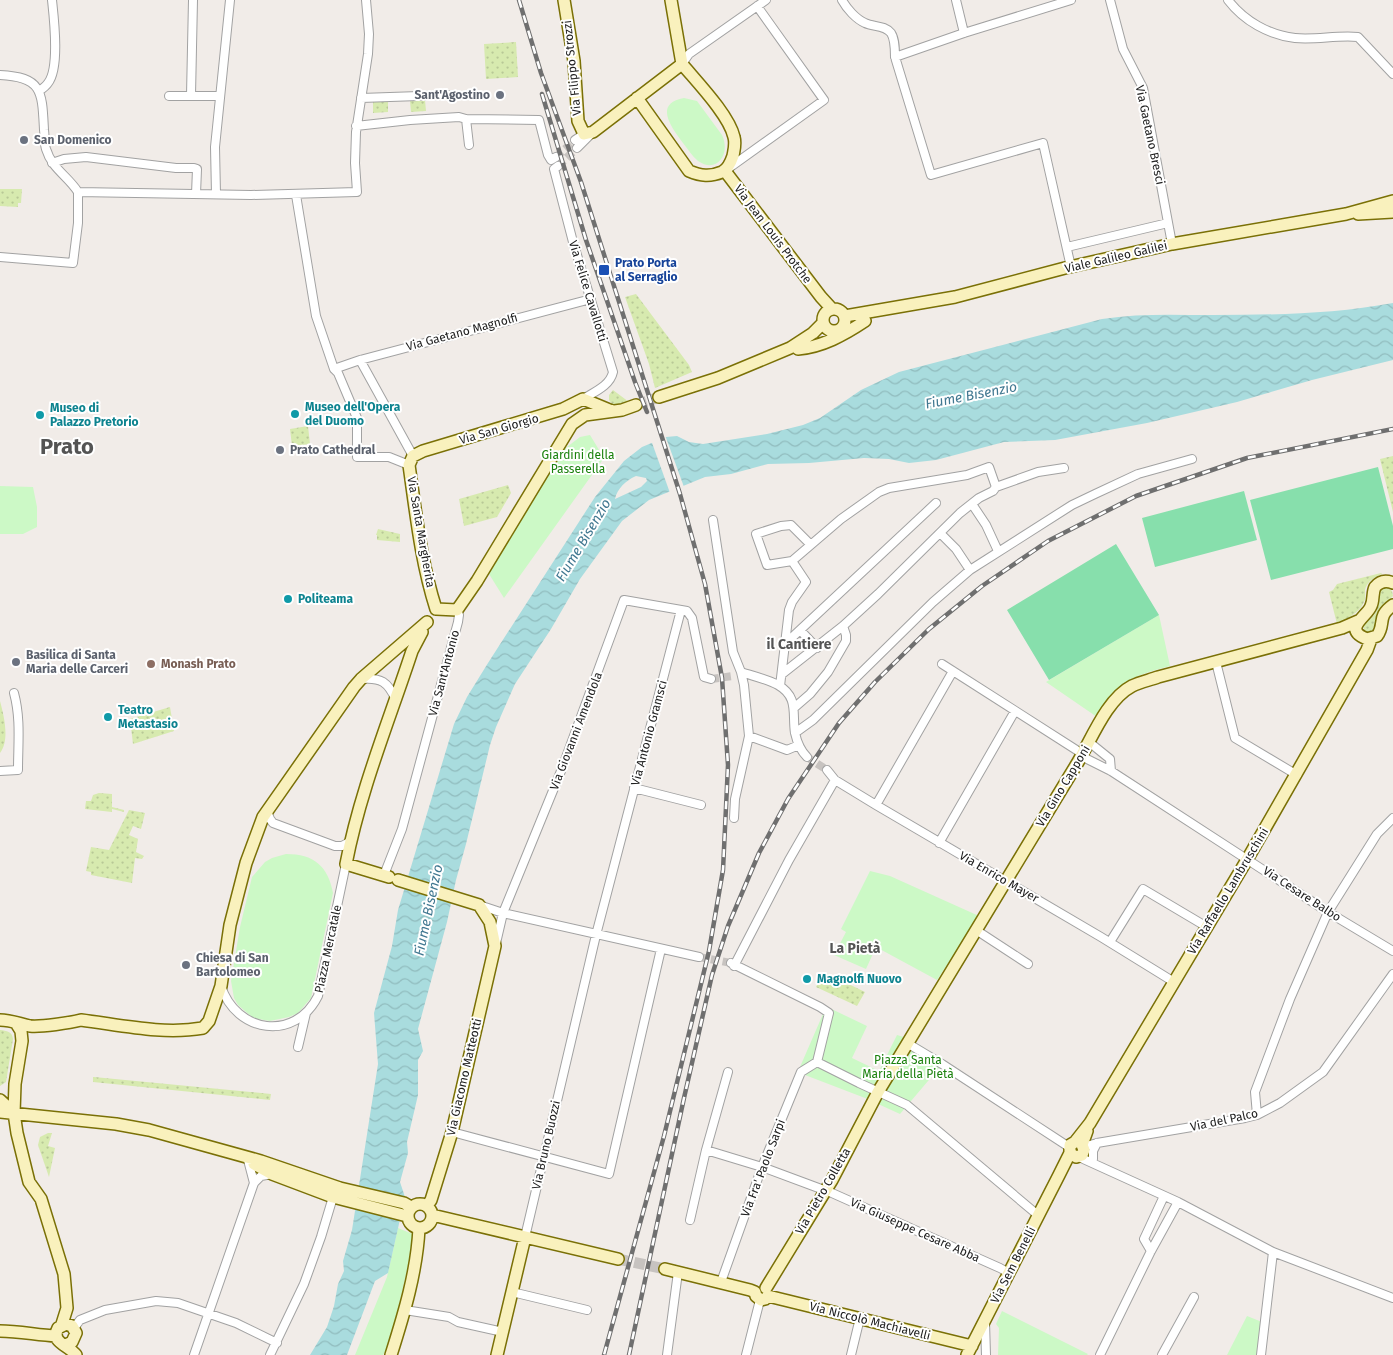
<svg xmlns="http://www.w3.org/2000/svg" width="1393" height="1355" font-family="'Fira Sans',sans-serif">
  <defs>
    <pattern id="grass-dots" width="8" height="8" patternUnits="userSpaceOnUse" patternTransform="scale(1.25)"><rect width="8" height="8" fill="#d7eaaf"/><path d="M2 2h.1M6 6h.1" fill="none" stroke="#b8c896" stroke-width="1.8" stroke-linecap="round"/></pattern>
    <pattern id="water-waves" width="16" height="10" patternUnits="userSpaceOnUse" patternTransform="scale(1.25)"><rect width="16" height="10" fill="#a9dcde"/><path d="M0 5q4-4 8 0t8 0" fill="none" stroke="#91bcbe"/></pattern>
  </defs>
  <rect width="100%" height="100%" fill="#f1ece8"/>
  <path fill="url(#grass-dots)" d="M516,42l2,35 -32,2 -2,-35z
    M425,100l1,11 -15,1 -1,-11z
    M388,101v11l-15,1v-11z
    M0,189h22l-1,14h-3v4l-18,-1z
    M636,294l53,71 3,7 -37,16 -6,-24 -24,-67z
    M613,390l16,12 -16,3 -4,-5v-5z
    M308,426l2,18 -18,2 -2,-17z
    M1393,456v56l-13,-53z
    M508,485l3,8 -14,24 -33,9 -5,-27z
    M378,529l22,5v8l-23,-2v-5h-1z
    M1381,573l1,1c-7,3 -15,7 -17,16 0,4 1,8 -1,12 -5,11 -17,17 -27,22l-8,-32 4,-2 4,-6z
    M1386,587l6,4 1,5c-5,6 -12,9 -15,16 -4,7 -1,15 -6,21h-4l-4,-2v-7c5,-4 11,-8 13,-15 4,-9 -2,-18 9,-22z
    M0,701c4,15 10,39 0,52z
    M170,707l4,24 -41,13 -3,-25z
    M99,793l13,1v13l12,3v2l-12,-3v3l-27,-3 1,-8h5l2,-6z
    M129,810l16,3 -4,16 -8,-3 -4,9 9,4 -2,13 8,4 -2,3 -7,-1 -3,25 -41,-8v-3l-5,-1 5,-24 18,3z
    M824,972l41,20 -8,14 -41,-19z
    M0,1030c7,1 12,1 13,9l-7,43 -6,4z
    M93,1077h1l177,17 -1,6 -177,-18z
    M48,1133h4l-4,13 7,2 -6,29 -11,-32 2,-8z"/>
  <path fill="#ccf9c6" d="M684,98l13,3 25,34c9,19 -5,39 -24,26 -6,-5 -10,-12 -15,-18 -10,-14 -31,-39 1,-45z
    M590,435l14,23 -100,140 -15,-24 74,-124 17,-13z
    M0,486l33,1 4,20v20l-14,7h-23z
    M1159,615l11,51c-40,11 -50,14 -73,51l-51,-35z
    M286,854c28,0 42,12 47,39l-22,105 -13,15 -9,4 -19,4 -17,-3 -15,-13 -4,-7 -3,-17 9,-54 12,-50 13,-15 7,-4z
    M870,871l20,5 89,40 -42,64 -61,-33 -10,22 -32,-14 12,-23 -5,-3z
    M821,1004l46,22 -15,32 27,13 18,-36 13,4 35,22 -45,53 -35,-16 -60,-23 -4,-3 -1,-5 23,-53z
    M398,1228l17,7 -25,109 -7,11h-28l32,-78z
    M1002,1311l86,43 -1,1h-89l1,-27 -3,-4z
    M1247,1316l15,6 -4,33h-31z"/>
  <path fill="#87dfac" d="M1378,467l15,59v23l-122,31 -21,-80z
    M1244,491l13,49 -102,27 -13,-49z
    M1116,544l43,71 -110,65 -42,-70z"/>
  <path fill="url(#water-waves)" fill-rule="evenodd" d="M1393,303v57l-81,20 -75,22 -90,21 -92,17 -51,2 -68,18 -27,3 -20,-4 -25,-1 -55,5 -41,1 -37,10 -26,3 -56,23 -27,21 -42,58 -29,50 -36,55 -19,43 -6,18 -24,99 -10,36 -9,42 -29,107 5,22 -5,9v35l-11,47 1,11 -8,29 5,15 -17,76 -13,8 -28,74h-37l17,-28 7,-21 4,-22 6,-13 -1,-10 9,-31 26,-166 -4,-51 18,-67 6,-36 56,-186 13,-27 21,-34 107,-166 29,-36 18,-14 24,-10 11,-1 12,6 14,2 64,-10 36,-9 17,-7 41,-28 38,-18 203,-53c37,-6 74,-4 111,-4 60,0 121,-1 180,-12zM636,476l10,2 1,3 -6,6 -26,12c2,-10 11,-19 21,-23z"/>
  <path fill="#f1ece8" d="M665,435l19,52 -14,6 -19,-53z"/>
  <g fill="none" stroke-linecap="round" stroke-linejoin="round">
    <path stroke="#c7c3c0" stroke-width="8" stroke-dasharray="8 4" stroke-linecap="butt" d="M556,157l19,-17
      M558,166l19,-18
      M711,679l22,-3
      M807,757l20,13
      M699,957l32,6"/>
    <path stroke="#c7c3c0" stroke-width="11" stroke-dasharray="11 5.5" stroke-linecap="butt" d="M636,405l23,-8
      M618,1259l47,10"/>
    <defs>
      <path id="street" d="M842,0c5,9 14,19 23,23 8,4 20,2 26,10 4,6 4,16 4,24
        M956,0l8,33
        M1110,0l13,49 20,39 29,156
        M1228,0c16,21 41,35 67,38 21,2 42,-3 63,-1l35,37
        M682,64l7,-10 77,-54
        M0,75c43,2 42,17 44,55 1,7 0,13 2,19 6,20 22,27 32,43
        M39,91c3,-2 7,-5 9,-8 12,-15 6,-64 4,-83
        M191,95l2,-95
        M169,96h51
        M361,98l87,-3
        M466,119l3,26
        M356,126l54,-6 49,-3 7,2 73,1 9,35 3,5 5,-3
        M575,140l9,-6
        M577,148l15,-15
        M52,163l12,-4 22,-2 90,11h18l3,1 -1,25
        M558,166l-4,3 19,73 40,130c-3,14 -19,20 -30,27
        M729,168l95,-68 -67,-94
        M78,192l173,3 106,-3 -2,-29 1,-31 12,-78 1,-20 -3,-34
        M216,194l-1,-47 15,-147
        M296,195l20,121 18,53 4,4 19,45v39h32l20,8
        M1067,247l101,-24
        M0,257l73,6 5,-40v-31
        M1071,267l-28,-124 -112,32 -36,-118 69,-24 107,-33
        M360,360l53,96
        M334,369l26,-9 231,-61
        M972,504l14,21 12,26
        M713,520l20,132 8,20 3,13 5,51 -14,63 -1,19
        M940,533l16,16 14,21
        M792,561l-25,4 -11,-31 25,-8 10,-1 19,19
        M800,630l17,18
        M785,644l151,-141
        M1216,662l19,76 62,37
        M942,664l136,87 9,8 24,12 217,141 65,39
        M741,672c12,4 26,7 37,13 21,12 14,29 17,48 2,9 6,18 12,24
        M782,674l61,-48 35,-32 82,-81 19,-15 14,-7 3,-4 42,-15 26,-4
        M361,679c20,-2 27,3 35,21
        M780,686l9,-76 3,-8 14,-20 -14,-21 49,-42 38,-27 10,-4 78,-13 22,-8 7,20
        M795,707l15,-13 18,-22 18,-31v-6l-3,-9
        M795,733l18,-13 120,-118 37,-32 102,-65 23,-11 43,-20 54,-15
        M749,736l38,14 12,-5
        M1089,742l21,17 1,12
        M827,770l8,10 41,25 225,132 73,45
        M0,771l18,-1c0,-26 3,-51 -4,-77
        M634,788l67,17
        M876,805l77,-134
        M267,811l3,8 3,4 62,23h7l9,-5
        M939,843l76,-132
        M384,875l18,-46 56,-207 1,-7 -2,-5
        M479,905l24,8 196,44
        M976,930l52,34
        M1110,942l33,-53 64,38
        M496,943l7,-30 58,-142 63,-171 63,11 5,7 12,59 7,2
        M731,963l89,44 9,6 -12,49 42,21 48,22 132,111
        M734,966l55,-106 46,-80
        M221,986c15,47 74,56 97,10l28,-132
        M907,1043l35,21 127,83
        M298,1047l8,-34
        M1257,1115l-2,-23 35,-93 38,-87 49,-78 16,-16
        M452,1132l157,42 52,-225
        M1083,1147l14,-4 148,-25 12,-3 23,-12 43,-31 70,-98
        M706,1150l56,17 70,26 168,75 9,5
        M1079,1157l99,45 95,50 120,46
        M1093,1159v-8l4,-8
        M248,1160l6,23
        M690,1220l16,-70 22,-78
        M525,1237l71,-302 85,-325
        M1151,1251l-7,-12 20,-43
        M721,1282l41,-115 39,-95 16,-10
        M512,1292l75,18
        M405,1310l44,7 9,5 45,10
        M985,1322l1,33
        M74,1328l6,-8 25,-10 51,-9 22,2 58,20 41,20
        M194,1355l60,-172 7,-7 11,-2
        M270,1355l34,-71 17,-47 12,-40
        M667,1355l11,-83
        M746,1355l14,-55
        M851,1355l9,-37
        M1100,1355l51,-104 27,-49
        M1162,1355l32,-58
        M1261,1355l12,-103"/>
      <path id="secondary" d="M564,0l10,61 4,60 6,13 9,-2 89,-68
        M671,0l11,64
        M637,98l52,73c12,5 21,6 33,1 6,-3 9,-10 11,-16 1,-6 3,-12 1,-19 -5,-22 -37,-55 -52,-73
        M725,171l96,126 11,12
        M1358,214l35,-2
        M823 320a11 11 0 1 1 22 0a11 11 0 1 1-22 0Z
        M845,316l110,-19 110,-29 107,-24 174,-30 47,-13
        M798,349c24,-2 46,-14 67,-28
        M659,397l59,-19 72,-30 23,-15 10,-10
        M1393,583c-7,-3 -13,-2 -18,4 -3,6 -1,13 -4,19 -3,10 -30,23 -4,33l10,-3c9,-12 -1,-19 16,-31
        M436,609c-15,-47 -20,-95 -27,-144l4,-9 10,-5 140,-42 20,-10 29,12
        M436,609l21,1 20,-29 95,-157 13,-9 37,-5 14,-5
        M389,877l-43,-13c14,-73 43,-143 66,-213l10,-19
        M398,880l81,25 11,17 5,24 -43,186 -21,68 -4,6
        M0,1020c11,0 20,4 30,6 12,1 39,-3 51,-6 40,5 82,15 122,8l6,-7 12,-35 9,-61 16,-62 17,-46 91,-130 7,-8 66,-57
        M16,1023l5,8 1,10 -7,43 -1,29 3,20 12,49 12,17 23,75 3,34 -5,16
        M0,1100l14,13
        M0,1112l116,12 33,6 112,31 79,27 64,15 7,4
        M1070,1153l6,4 6,-2 2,-5 -2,-5 5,-14
        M254,1164l18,10 61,23 74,19
        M408 1216a12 12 0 1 1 24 0a12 12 0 1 1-24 0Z
        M432,1215l186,44
        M665,1269l85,21 5,2 1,4 5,4 4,-1 3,-3 204,50
        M766,1288l66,-108 46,-88 200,-330c14,-24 29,-63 54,-76 8,-4 18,-6 26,-9l184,-49 16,-7
        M0,1331c19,0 37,4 56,5
        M66,1345l6,-3 4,-9 -4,-7 -6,-2 -8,4c-8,15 11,17 18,27
        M391,1355c13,-41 26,-84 28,-127
        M497,1355l28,-118
        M967,1355l92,-180 11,-22v-8l5,-3 15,-19 158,-265 119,-208 4,-11"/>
    </defs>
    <use href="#street" stroke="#a2a2a2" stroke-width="10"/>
    <use href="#secondary" stroke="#7a7006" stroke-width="14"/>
    <use href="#street" stroke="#fff" stroke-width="8"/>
    <use href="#secondary" stroke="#f9f1bd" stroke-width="11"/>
    <defs>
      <path id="rail" d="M519,0l22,73 40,109 99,312 25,90 17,94 6,87 -5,105 -14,81 -45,185 -60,219
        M542,94l44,146 49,142 12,30
        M629,1355l55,-257 28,-123 16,-49 31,-73 29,-54 51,-76 36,-41 54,-53 53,-43 66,-45 88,-45 111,-38 146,-29"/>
    </defs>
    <use href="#rail" stroke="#6f6f6f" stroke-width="4.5"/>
    <use href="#rail" stroke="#fff" stroke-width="2.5" stroke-dasharray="8" stroke-linecap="butt"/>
  </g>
  <g fill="#6b7280" stroke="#fff" stroke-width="2">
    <circle cx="500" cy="95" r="5"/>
    <circle cx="24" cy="140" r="5"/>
    <circle cx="280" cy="450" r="5"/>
    <circle cx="16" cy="662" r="5"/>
    <circle cx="186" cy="965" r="5"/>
  </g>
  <rect fill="#1a4fb4" stroke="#fff" stroke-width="2" x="598" y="264" width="12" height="12" rx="2.5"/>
  <g fill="#0f9aa8" stroke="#fff" stroke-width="2">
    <circle cx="295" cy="414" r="5"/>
    <circle cx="40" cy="415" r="5"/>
    <circle cx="288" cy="599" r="5"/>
    <circle cx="108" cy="717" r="5"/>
    <circle cx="807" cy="979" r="5"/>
  </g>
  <circle fill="#8d6e63" stroke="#fff" stroke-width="2" cx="151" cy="664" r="5"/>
  <g text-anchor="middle" stroke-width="4" stroke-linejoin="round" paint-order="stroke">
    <g font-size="12" fill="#212121" stroke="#fff">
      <text transform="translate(572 68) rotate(-96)" y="4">Via Filippo Strozzi</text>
      <text transform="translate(1150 135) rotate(78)" y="4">Via Gaetano Bresci</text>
      <text transform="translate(773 234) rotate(53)" y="4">Via Jean Louis Protche</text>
      <text transform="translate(1116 257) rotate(-13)" y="4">Viale Galileo Galilei</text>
      <text transform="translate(588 291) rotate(73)" y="4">Via Felice Cavallotti</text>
      <text transform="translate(462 332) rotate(-15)" y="4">Via Gaetano Magnolfi</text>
      <text transform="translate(499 429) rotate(-16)" y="4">Via San Giorgio</text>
      <text transform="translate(421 532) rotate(80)" y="4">Via Santa Margherita</text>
      <text transform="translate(444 673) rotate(-75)" y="4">Via Sant'Antonio</text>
      <text transform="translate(576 731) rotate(-69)" y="4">Via Giovanni Amendola</text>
      <text transform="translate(649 733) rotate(-75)" y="4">Via Antonio Gramsci</text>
      <text transform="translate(1063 786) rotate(-59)" y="4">Via Gino Capponi</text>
      <text transform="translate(999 877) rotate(30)" y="4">Via Enrico Mayer</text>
      <text transform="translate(1228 891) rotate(-59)" y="4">Via Raffaello Lambruschini</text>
      <text transform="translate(1302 894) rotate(33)" y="4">Via Cesare Balbo</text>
      <text transform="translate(328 949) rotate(-78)" y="4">Piazza Mercatale</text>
      <text transform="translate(464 1077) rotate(-77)" y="4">Via Giacomo Matteotti</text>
      <text transform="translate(1224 1120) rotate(-12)" y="4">Via del Palco</text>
      <text transform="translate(546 1145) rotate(-77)" y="4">Via Bruno Buozzi</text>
      <text transform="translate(763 1168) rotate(-69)" y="4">Via Fra' Paolo Sarpi</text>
      <text transform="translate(823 1191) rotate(-60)" y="4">Via Pietro Colletta</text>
      <text transform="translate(915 1230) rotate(24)" y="4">Via Giuseppe Cesare Abba</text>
      <text transform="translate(1013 1265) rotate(-63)" y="4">Via Sem Benelli</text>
      <text transform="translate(870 1321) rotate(14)" y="4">Via Niccolò Machiavelli</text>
    </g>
    <g font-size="12" font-weight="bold" fill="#5b616d" stroke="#fff" text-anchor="start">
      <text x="490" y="99" text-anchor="end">Sant'Agostino</text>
      <text x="34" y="144">San Domenico</text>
      <text x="290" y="454">Prato Cathedral</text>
      <text x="26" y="659">Basilica di Santa<tspan x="26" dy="14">Maria delle Carceri</tspan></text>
      <text x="196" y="962">Chiesa di San<tspan x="196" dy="14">Bartolomeo</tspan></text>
    </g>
    <g font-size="12" font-weight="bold" fill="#164399" stroke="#fff" text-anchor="start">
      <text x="615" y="267">Prato Porta<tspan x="615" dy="14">al Serraglio</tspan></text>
    </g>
    <g font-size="12" font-weight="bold" fill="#0d838f" stroke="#fff" text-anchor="start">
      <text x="305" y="411">Museo dell'Opera<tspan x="305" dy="14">del Duomo</tspan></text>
      <text x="50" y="412">Museo di<tspan x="50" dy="14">Palazzo Pretorio</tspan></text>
      <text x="298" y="603">Politeama</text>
      <text x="118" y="714">Teatro<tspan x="118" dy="14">Metastasio</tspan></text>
      <text x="817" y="983">Magnolfi Nuovo</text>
    </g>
    <g font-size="12" fill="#1a810d" stroke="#fff">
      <text x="578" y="459">Giardini della<tspan x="578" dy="14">Passerella</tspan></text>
      <text x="908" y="1064">Piazza Santa<tspan x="908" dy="14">Maria della Pietà</tspan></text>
    </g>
    <g font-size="12" font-weight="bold" fill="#785e54" stroke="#fff" text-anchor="start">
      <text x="161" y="668">Monash Prato</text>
    </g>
    <g font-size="14" font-style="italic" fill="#417891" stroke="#fff">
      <text transform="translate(971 395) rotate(-11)" y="5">Fiume Bisenzio</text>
      <text transform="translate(583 540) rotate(-59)" y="5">Fiume Bisenzio</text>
      <text transform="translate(428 910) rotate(-78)" y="5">Fiume Bisenzio</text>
    </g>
    <g font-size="14" font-weight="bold" fill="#545454" stroke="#fff">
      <text x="799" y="649">il Cantiere</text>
      <text x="855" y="953">La Pietà</text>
    </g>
    <g font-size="22" font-weight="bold" fill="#545454" stroke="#fff">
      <text x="67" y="454">Prato</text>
    </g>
  </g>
</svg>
